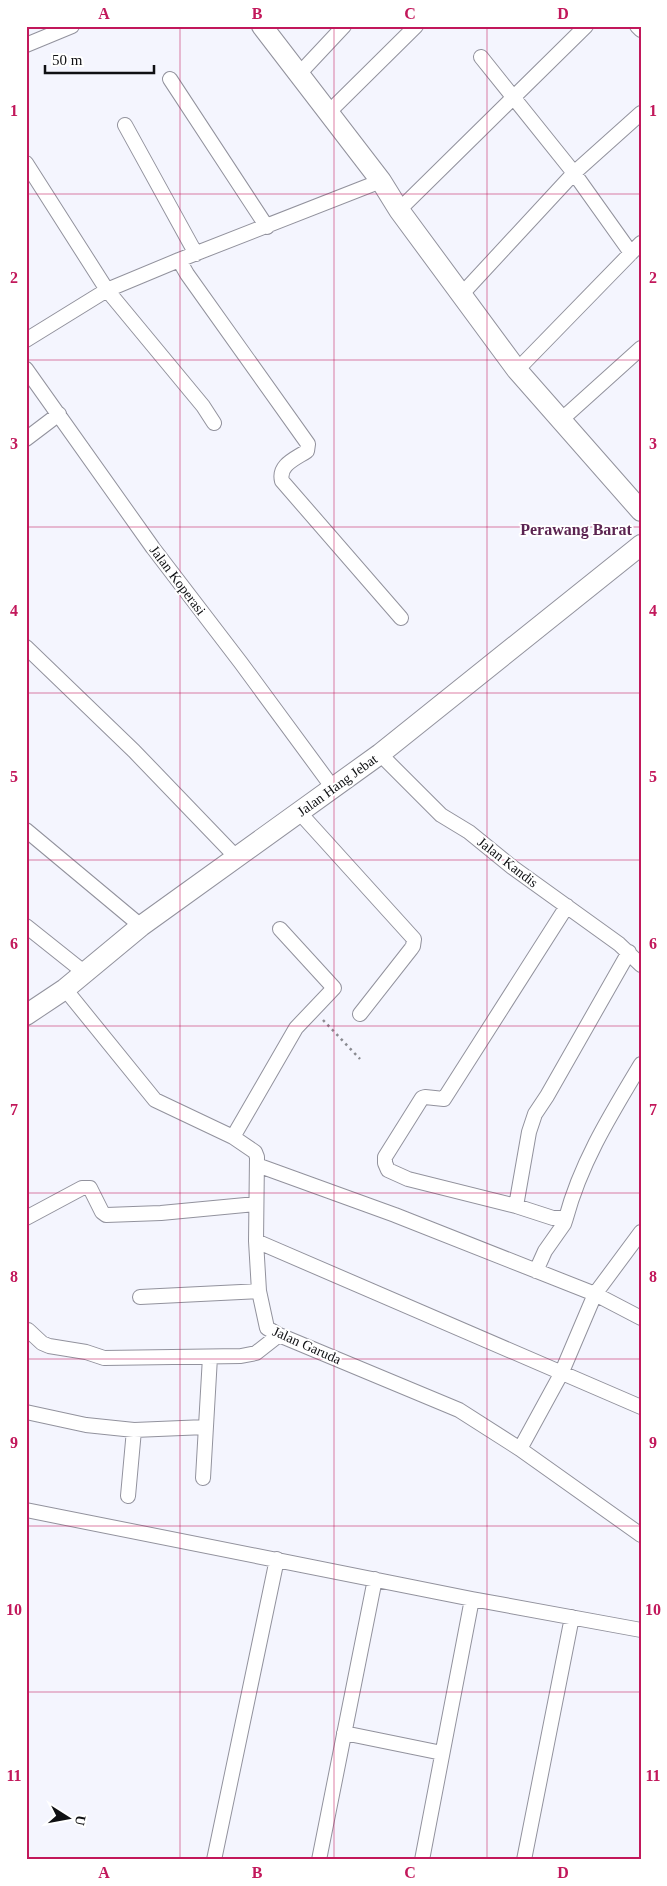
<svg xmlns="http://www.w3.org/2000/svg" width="667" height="1886" font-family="'Times New Roman',serif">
  <rect width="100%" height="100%" fill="#f4f5fe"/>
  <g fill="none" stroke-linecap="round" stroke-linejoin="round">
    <defs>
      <path id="street" d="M637,26l4,4
        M26,45l46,-19
        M299,74l45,-48
        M170,79l97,148
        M329,112l87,-86
        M125,125l71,129
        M26,163l81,127 -81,50
        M381,181l-202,79 8,14 121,170 -1,7c-12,8 -29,14 -25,30l119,137
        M399,210l187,-184
        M631,253l10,-10
        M179,260l-72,30 96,116 11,17
        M461,295l113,-122 -93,-116
        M26,369l127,179 88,115 92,125
        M517,370l114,-117 -57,-80 67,-60
        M561,420l80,-72
        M26,439l33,-25
        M26,647l108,104 103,107
        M380,754l61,61 28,17 43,35 107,77 22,21
        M299,812l115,127 -1,7 -2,3 -51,65
        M26,830l115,96
        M567,906l-123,193 -19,-2 -3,1 -37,59v6l3,7 20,9 108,27 37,12h13c15,-56 45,-104 75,-154
        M26,926l59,47
        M65,989l90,111 78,37 22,15 2,5 -1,84 3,50 8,37 12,7 180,75 61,39 121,86
        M233,1137l63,-109 38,-40 -54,-59
        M257,1165l138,50 200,79 46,24
        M516,1206l13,-74 6,-18 12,-18 82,-144
        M26,1218l56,-30h8l12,24 4,3 55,-2 95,-9
        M256,1241l385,166
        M536,1271l9,-20 19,-27 2,-6
        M140,1297l119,-6
        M28,1330l14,13 7,3 37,6 18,6 137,-2 15,-3 23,-18
        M26,1412l60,13 48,5 72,-3
        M520,1449l41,-75 34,-80 46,-62
        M203,1478l7,-121
        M128,1496l6,-66
        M26,1510l446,89 169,31
        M344,1733l98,20
        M214,1860l63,-301
        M319,1860l56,-281
        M422,1860l50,-261
        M524,1860l48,-243"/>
      <path id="secondary" d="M262,26l119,155 18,29 118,160 124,141
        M26,1015l39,-26 76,-63 239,-172 261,-209"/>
    </defs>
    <use href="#street" stroke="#92929d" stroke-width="16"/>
    <use href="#secondary" stroke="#92929d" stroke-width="22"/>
    <path stroke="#8a8b91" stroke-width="2.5" stroke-dasharray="2.5 4" stroke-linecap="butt" d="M323,1020l37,39"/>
    <use href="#street" stroke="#fff" stroke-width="14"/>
    <use href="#secondary" stroke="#fff" stroke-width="20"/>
  </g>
  <path fill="none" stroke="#c2185b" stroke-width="1" stroke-opacity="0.55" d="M180,26v1834M334,26v1834M487,26v1834M26,194h615M26,360h615M26,527h615M26,693h615M26,860h615M26,1026h615M26,1193h615M26,1359h615M26,1526h615M26,1692h615"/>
  <g text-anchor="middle" stroke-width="4" stroke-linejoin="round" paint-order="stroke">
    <g font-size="14" fill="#0f1013" stroke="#fff">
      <text transform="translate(178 580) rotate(53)" y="5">Jalan Koperasi</text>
      <text transform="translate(337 785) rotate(-36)" y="5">Jalan Hang Jebat</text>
      <text transform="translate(508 862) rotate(38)" y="5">Jalan Kandis</text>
      <text transform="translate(307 1345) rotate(24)" y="5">Jalan Garuda</text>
    </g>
    <g font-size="16" font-weight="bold" fill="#5b2451" stroke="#fff">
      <text x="576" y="535">Perawang Barat</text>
    </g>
  </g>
  <rect width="667" height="1886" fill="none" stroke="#ffffff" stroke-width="55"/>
  <g transform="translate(68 1818) rotate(101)" stroke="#ffffff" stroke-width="4" paint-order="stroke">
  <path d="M0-4L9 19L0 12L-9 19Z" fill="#0f1013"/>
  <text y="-8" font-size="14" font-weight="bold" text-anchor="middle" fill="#0f1013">U</text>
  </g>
  <path d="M45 65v8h109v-8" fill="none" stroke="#0f1013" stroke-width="2.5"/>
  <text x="52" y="65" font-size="15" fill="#0f1013" stroke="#ffffff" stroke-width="4" paint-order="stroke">50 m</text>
  <rect x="28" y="28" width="612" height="1830" fill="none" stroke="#c2185b" stroke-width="2"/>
  <g font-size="16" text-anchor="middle" font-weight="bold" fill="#c2185b">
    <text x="104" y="19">A</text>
    <text x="257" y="19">B</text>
    <text x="410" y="19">C</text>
    <text x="563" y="19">D</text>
    <text x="14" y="116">1</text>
    <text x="653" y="116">1</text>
    <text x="14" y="283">2</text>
    <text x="653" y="283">2</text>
    <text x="14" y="449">3</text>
    <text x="653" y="449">3</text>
    <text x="14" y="616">4</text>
    <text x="653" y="616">4</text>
    <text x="14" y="782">5</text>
    <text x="653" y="782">5</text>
    <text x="14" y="949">6</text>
    <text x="653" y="949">6</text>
    <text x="14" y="1115">7</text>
    <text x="653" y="1115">7</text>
    <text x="14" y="1282">8</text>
    <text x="653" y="1282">8</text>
    <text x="14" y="1448">9</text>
    <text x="653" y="1448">9</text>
    <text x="14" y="1615">10</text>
    <text x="653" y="1615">10</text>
    <text x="14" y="1781">11</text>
    <text x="653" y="1781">11</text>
    <text x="104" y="1878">A</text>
    <text x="257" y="1878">B</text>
    <text x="410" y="1878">C</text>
    <text x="563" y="1878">D</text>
  </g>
</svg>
